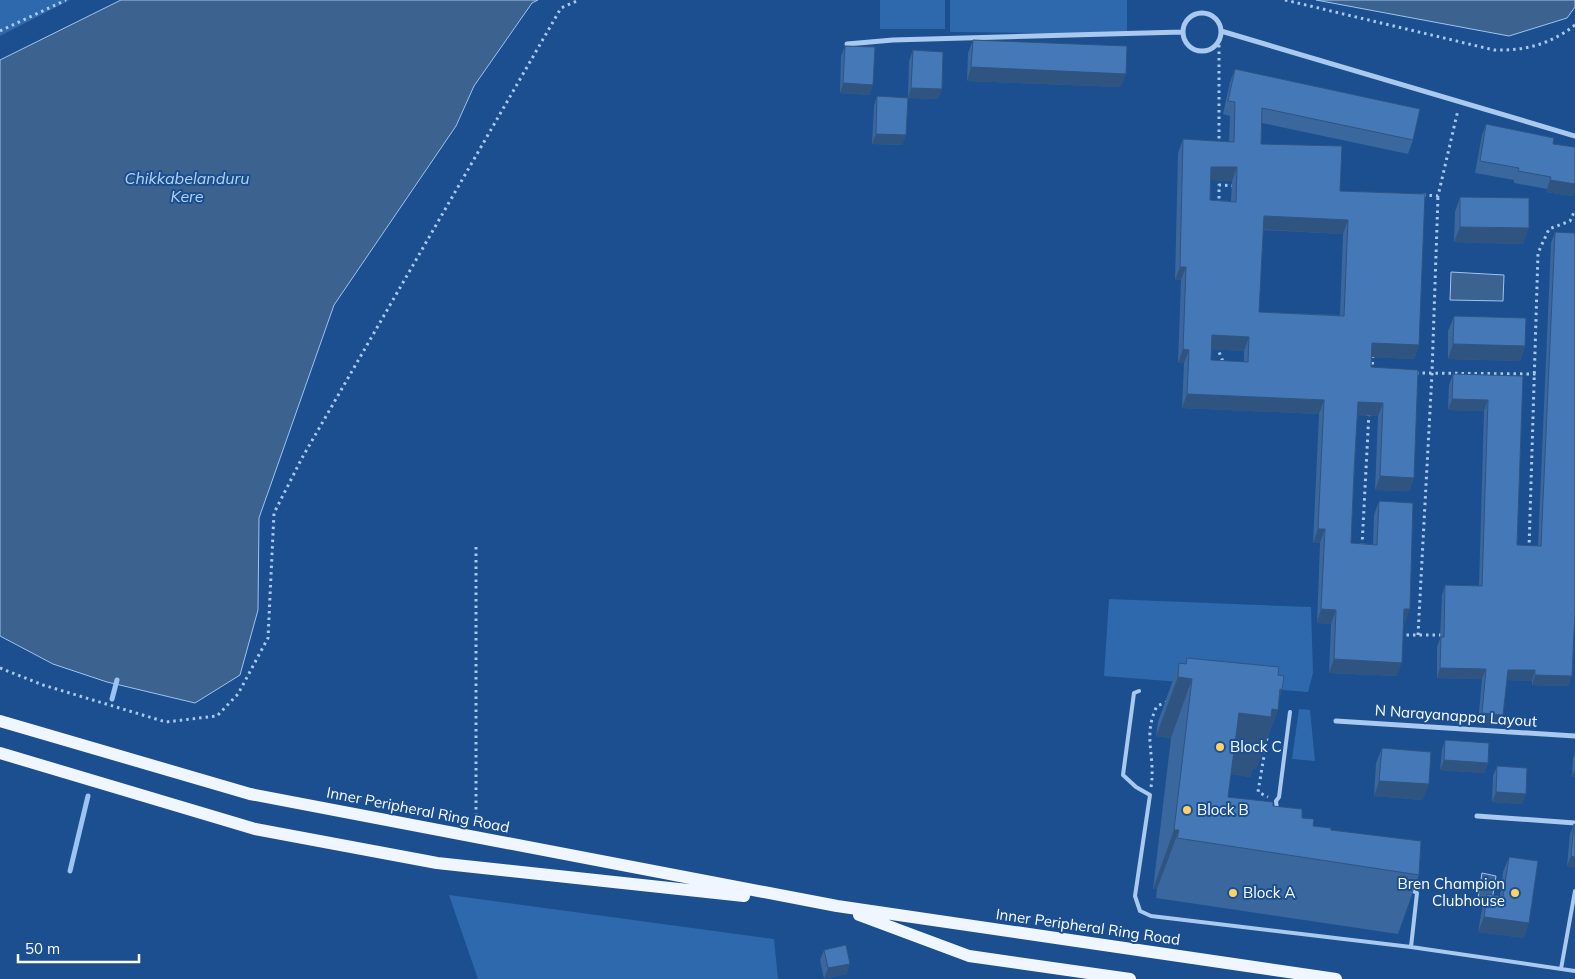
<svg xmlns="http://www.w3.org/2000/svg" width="1575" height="979" font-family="Mulish,sans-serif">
  <rect width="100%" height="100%" fill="#1b4f8f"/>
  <path fill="#2e69ad" d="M0,0h70l-70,36z
    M880,0h65v29h-65z
    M950,0h177v34l-177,-2z
    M1109,599l202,8 2,66 -5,19 -204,-16z
    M1299,709l11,1 5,51 -23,-2z
    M449,895l325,44 4,40h-300z"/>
  <path fill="#3c6290" stroke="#9cc4f0" d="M121,0h417l-6,3 -58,83 -18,40 -122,179 -75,213 -1,92 -18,65 -45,28 -88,-21 -54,-18 -53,-28v-576z
    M1316,0h259v7l-8,11 -58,18z
    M1451,272l53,3 -1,26 -53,-1z
    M1482,873l14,3 -5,30 -14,-2z"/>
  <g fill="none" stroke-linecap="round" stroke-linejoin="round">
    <path stroke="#9cc4f0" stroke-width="5" d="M112,699l5,-19
      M70,871l18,-75"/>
    <path stroke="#a9c9ee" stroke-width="3" stroke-dasharray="2.5 4" stroke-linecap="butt" d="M1285,0l209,50c31,1 57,-6 81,-25
      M0,31l66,-31
      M1219,145v-104
      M1423,195l15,1 20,-86
      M1219,205v-20l17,1
      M1219,346v6l5,12
      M1372,371l1,-16
      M1416,373l120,1
      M1362,546l7,-134
      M476,547v277
      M1529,549l9,-296 11,-24 21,-8 5,-11
      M1400,635h44
      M1418,635l14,-262 6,-177
      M0,668l43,17 123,37 51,-6 21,-22 30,-56 6,-125 28,-55 259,-450 18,-8
      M1267,738l-9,54 10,5
      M1151,787c5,-31 -9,-51 6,-81l10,-4"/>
    <path stroke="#a9c9ee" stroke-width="4" d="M1139,691l-5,2 -11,82 13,12 14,8 -15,101 5,15 11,5 260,31 6,-54 -7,-4
      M1277,811l-1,-10 3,-4 11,-85
      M1411,947l164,24
      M1561,969l14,-78"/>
    <path stroke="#a9c9ee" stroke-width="5" d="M1183 32a19 19 0 1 1 38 0a19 19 0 1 1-38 0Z
      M1221,31l354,105
      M847,44l46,-4 289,-8
      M1336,721l239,15
      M1477,816l98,7"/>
    <path stroke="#f0f6ff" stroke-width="12" d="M0,721l250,73 587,112 499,73
      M0,753l255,76 182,34 307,33
      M859,915l110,41 161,23"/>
  </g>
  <path fill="#3a679d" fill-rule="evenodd" d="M973,40l148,47 -154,-6 1,-28z
    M845,46l25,49 -30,-2 1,-37z
    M913,50l29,39 -4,10 -30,-1 1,-37z
    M1235,69l178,71 -5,14 -146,-31 -1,21 79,47 79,154 -5,14 -42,-2 -1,10 43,111 -5,13 -34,-1 3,-74 -21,-1 -6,128 22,1 1,-29 5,-14 26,122h-1l-7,53 -68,-3 2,-49 -14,-1 3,-80h-7l6,-129 -137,-6 2,-45h-6l3,-83h-6l3,-127 5,-14 46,3 1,-26 -7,-2 7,-32zM1211,180l21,1 -1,20 -21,-1zM1263,230l80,4 -3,81 -81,-3zM1211,349l33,2v11l-33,-2z
    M877,96l29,39 -4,10 -30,-1 2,-38z
    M1486,124l67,20 22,3v43l-2,6 -27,-4 1,-3 -33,-6v-3l-39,-7 7,-38z
    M1460,197l63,47 -69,-2 1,-30z
    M1555,232l17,444 -4,10 -36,-1v-4l-25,-1 -8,46 -21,-3 4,-44 -45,-1v-31l3,-8 2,-44 3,-10 34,1 5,-175 -36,-1 1,-25 4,-11 70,2 -6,169 21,1 13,-303z
    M1454,316l71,30 -5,15 -72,-2v-28z
    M1187,658l91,17 4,15 -3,9 -1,11 -22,59h-3l-3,8 -19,-3 -3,23 45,9 29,12 11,8 18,4 88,45 -21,59 -242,-36 1,-9h-4l18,-151 -15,-2 2,-14 21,-59 6,1z
    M1445,740l43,23 -4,10 -44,-3 2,-20z
    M1382,748l41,52 -49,-4 2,-33z
    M1575,753v24h-3l1,-19z
    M1497,766l29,28 -4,10 -30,-2 1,-26z
    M1574,824h1v43l-8,-1 3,-32z
    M1509,857l15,81 -46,-6 4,-23 5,-15 13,2 3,-24z
    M824,950l23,24 -23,5 -4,-19z"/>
  <path fill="#305480" d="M971,67l155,7 -5,13 -154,-6z
    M843,83l30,2 -3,10 -30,-2z
    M911,88l31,1 -4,10 -30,-1z
    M876,134l30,1 -4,10 -30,-1z
    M1211,167h26l-5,14 -25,-1z
    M1550,180l25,4v6l-2,6 -27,-4z
    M1264,216l84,4 -5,14 -84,-5z
    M1460,227l69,1 -6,16 -69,-2z
    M1180,267h6l-5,13h-6z
    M1212,335l37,2 -5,14 -37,-2z
    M1372,343l47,2 -5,14 -47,-2z
    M1453,344l72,2 -5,15 -72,-2z
    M1183,349l6,1 -5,13h-6z
    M1187,394l137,6 -5,14 -137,-6z
    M1452,399l36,1 -4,11 -36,-1z
    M1358,402l25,1 -5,13 -25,-1z
    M1380,476l34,2 -5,13 -34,-1z
    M1318,529h7l-5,14h-7z
    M1321,609l15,1 -5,14 -14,-1z
    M1404,609h6l-5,14h-6z
    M1334,659l68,4 -5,13 -68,-3z
    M1440,668l46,1 -4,10 -45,-1z
    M1508,670h27l-3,11 -28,-1z
    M1535,675l37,1 -4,10 -36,-1z
    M1178,677l14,2 -21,59 -15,-2z
    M1280,689l2,1 -7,19 3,1 -22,59h-3l-3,8 -33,-5 22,-59z
    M1482,713l21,2 -4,11 -21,-3z
    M1444,760l44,3 -4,10 -44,-3z
    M1575,768v9h-3z
    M1379,781l50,3 -6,16 -49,-4z
    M1496,792l30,2 -4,10 -30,-2z
    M1174,830h5l-22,59h-4z
    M1571,856l4,1v10l-8,-1z
    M1484,917l45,6 -5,15 -46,-6z
    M850,964l-3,10 -23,5 4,-11z"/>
  <path fill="#4478b7" stroke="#305480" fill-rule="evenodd" d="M973,40l154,6 -1,28 -155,-7z
    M845,46l30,1 -2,38 -30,-2z
    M913,50l30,2 -1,37 -31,-1z
    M1235,69l185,40 -7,31 -151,-32 -1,36 81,2 -2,45 85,3 -6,151 -47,-2 -1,24 47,3 -4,108 -34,-2 3,-73 -25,-1 -4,70 -3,71 26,2 2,-44 34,2 -3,106h-6l-2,54 -68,-4 2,-49 -15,-1 4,-80h-7l6,-129 -137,-6 2,-44 -6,-1 3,-82h-6l3,-128 51,3 1,-40 -7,-1zM1211,167h26l-1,35 -26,-2zM1264,216l84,4 -4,96 -85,-4zM1212,335l37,2 -1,25 -37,-2z
    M877,96l31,2 -2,37 -30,-1z
    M1486,124l68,14 -1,6 22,3v37l-25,-4 1,-3 -33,-6 1,-3 -39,-7z
    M1460,197l69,1v30l-69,-1z
    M1555,232l20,1v378l-3,65 -37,-1v-5h-27l-5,45 -21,-2 4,-44 -46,-1 1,-31h3l1,-52 37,1 6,-186 -36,-1 1,-25 70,2 -6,169 24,1z
    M1454,316l72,2 -1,28 -72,-2z
    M1187,658l92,9 -1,8 6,1 -2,14 -2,-1 -2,21 -6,-1 -1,8 -32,-4 -11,84 45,5v4l29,3v9l12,1 -1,7 18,2v2l90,11 -2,34 -242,-37 2,-8h-5l18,-151 -14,-2 1,-14 7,1z
    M1445,740l44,3 -1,20 -44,-3z
    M1382,748l49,4 -2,32 -50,-3z
    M1497,766l30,2 -1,26 -30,-2z
    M1574,824h1v33l-4,-1z
    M1509,857l29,4 -9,62 -45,-6 3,-23 16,3z
    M846,945l4,19 -22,4 -4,-18z"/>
  <g fill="#ffd166" stroke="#1b4f8f" stroke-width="2">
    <circle cx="1220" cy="747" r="5"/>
    <circle cx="1187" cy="810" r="5"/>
    <circle cx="1233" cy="893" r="5"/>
    <circle cx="1515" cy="893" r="5"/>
  </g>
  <g text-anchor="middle" stroke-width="4" stroke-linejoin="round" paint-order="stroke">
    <g font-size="15" fill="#fff" stroke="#1b4f8f">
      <text transform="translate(1456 716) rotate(4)" y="5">N Narayanappa Layout</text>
      <text transform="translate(418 810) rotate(11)" y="5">Inner Peripheral Ring Road</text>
      <text transform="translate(1088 927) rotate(8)" y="5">Inner Peripheral Ring Road</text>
    </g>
    <g font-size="15" fill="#fff" stroke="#1b4f8f" text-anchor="start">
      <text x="1230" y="752">Block C</text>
      <text x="1197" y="815">Block B</text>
      <text x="1505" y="889" text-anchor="end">Bren Champion<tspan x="1505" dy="17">Clubhouse</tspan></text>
      <text x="1243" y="898">Block A</text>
    </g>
    <g font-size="16" font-style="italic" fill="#b5d3f5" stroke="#1b4f8f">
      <text x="187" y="184">Chikkabelanduru<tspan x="187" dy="18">Kere</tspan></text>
    </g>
  </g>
  <path d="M18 954v8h121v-8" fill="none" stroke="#ffffff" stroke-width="2.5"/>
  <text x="25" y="954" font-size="15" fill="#ffffff" stroke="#1b4f8f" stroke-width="4" paint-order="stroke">50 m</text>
</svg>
